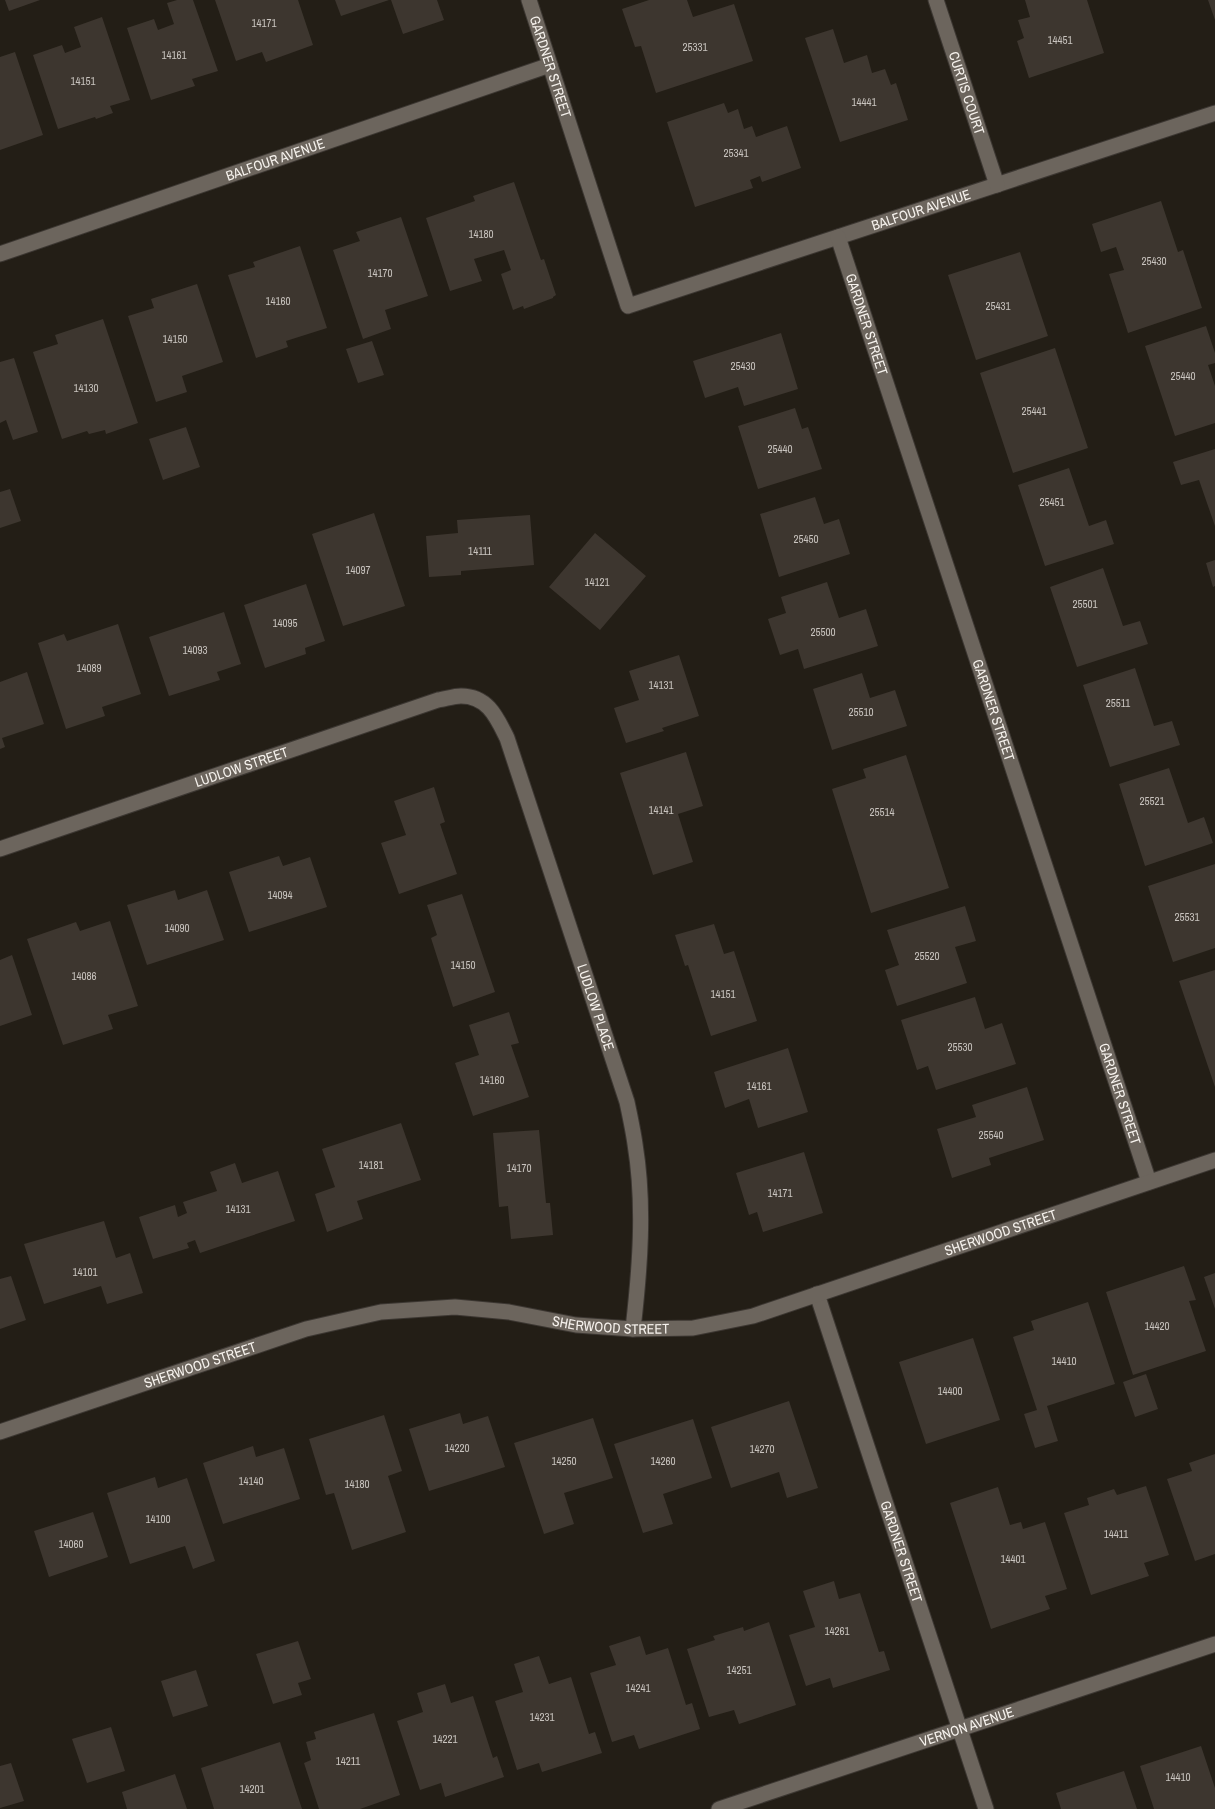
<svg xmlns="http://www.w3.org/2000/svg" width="1215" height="1809" font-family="'Archivo Narrow',sans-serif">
  <rect width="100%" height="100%" fill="#231e16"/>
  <path fill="#3d362f" d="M5,0h35l-31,11z
    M177,0h16l25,71 -26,8 3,7 -44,14 -24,-72 27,-9 4,11 16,-6 -7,-21z
    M215,0h83l15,45 -47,17 -4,-10 -26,9z
    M335,0h54l-48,16z
    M391,0h46l7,20 -41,14z
    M649,0h38l6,17 41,-13 19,57 -97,32 -15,-47 -6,1 -13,-38z
    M1025,0h62l17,53 -75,25 -12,-37 7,-3 -6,-18 12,-3z
    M1208,0h7v20z
    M102,17l28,83 -20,6 3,7 -17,6 -1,-2 -37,12 -25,-74 29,-10 3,8 16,-6 -7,-20z
    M833,29l11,34 23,-8 5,18 13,-4 6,16 5,-2 12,37 -68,22 -35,-104z
    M15,52l28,83 -43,15v-93z
    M724,103l4,10 10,-4 6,20 8,-3 4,11 31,-11 14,42 -39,14 -2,-6 -10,4 3,8 -58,19 -28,-85z
    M514,182l27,78 3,-1 12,36 -3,2v1l-29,11 -1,-3 -10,4 -12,-36 10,-4 -7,-20 -30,9 8,22 -32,10 -24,-73 49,-17 -2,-5z
    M1161,201l17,51 5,-2 19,58 -74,25 -19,-59 15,-4 -8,-23 -15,5 -9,-28z
    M401,217l27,79 -43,14 6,19 -28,10 -30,-89 27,-9 -4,-9z
    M300,246l27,82 -41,13 2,6 -32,11 -28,-83 27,-8 -2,-5z
    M1020,252l28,84 -72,24 -28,-85z
    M197,284l26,78 -41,14 5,16 -31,10 -28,-86 26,-8 -3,-9z
    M103,319l35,104 -32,11 -1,-4 -16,4 -2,-3 -25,8 -29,-87 25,-8 -3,-9z
    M1206,326l9,27v10l-7,2 7,21v37l-40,13 -30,-90z
    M781,333l17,56 -54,17 -6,-19 -33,11 -12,-37z
    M372,341l12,34 -26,8 -12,-34z
    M1055,348l33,100 -75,25 -33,-100z
    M14,358l24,74 -25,8 -7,-20 -6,3v-61z
    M795,408l7,21 6,-2 14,42 -64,20 -20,-63z
    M186,427l14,40 -37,13 -14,-41z
    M1215,449v77l-16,-46 -18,5 -8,-23z
    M1069,468l20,58 17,-6 8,24 -69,22 -27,-81z
    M10,489l11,32 -21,7v-36z
    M815,497l9,27 15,-5 11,35 -71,23 -19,-63z
    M374,513l31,93 -62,20 -31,-92z
    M530,515l4,50 -73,6v4l-32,2 -3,-41 32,-3 -1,-13z
    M595,533l51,43 -46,54 -51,-43z
    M1215,560v26l-2,1 -7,-24z
    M1103,568l20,58 17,-5 8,23 -71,23 -27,-80z
    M827,582l12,36 27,-9 12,37 -74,23 -6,-20 -18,6 -12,-36 18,-6 -5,-16z
    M306,584l19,57 -20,7 1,6 -41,14 -21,-63z
    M224,612l17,52 -24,8 3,8 -51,16 -20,-59z
    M118,624l23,70 -39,13 3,9 -39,13 -28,-86 26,-9 3,7z
    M679,655l20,61 -37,12 2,3 -38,12 -12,-35 25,-8 -10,-29z
    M1135,668l19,58 18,-5 8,24 -70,22 -27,-82z
    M27,672l17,52 -42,14 3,9 -5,2v-67z
    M862,673l8,25 25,-8 12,36 -75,24 -19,-61z
    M686,752l17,54 -25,8 15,48 -40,13 -33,-102z
    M906,755l43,133 -78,25 -39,-124 34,-11 -3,-9z
    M1169,768l19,55 16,-6 9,26 -68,23 -26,-82z
    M434,787l11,35 -5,2 17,50 -58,20 -18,-51 25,-8 -12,-34z
    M279,856l4,10 27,-9 17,50 -78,25 -20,-60z
    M1215,864v84l-42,14 -25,-76z
    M175,890l3,10 29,-10 17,50 -77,25 -20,-60z
    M462,894l33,98 -42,15 -22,-69 6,-3 -10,-30z
    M965,906l11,35 -21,6 12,36 -70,23 -12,-36 14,-5 -12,-35z
    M110,921l28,85 -30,9 5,14 -50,16 -36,-106 49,-17 4,9z
    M714,924l10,30 10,-3 23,70 -46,15 -23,-71 -3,1 -10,-31z
    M12,955l20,60 -32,11v-66z
    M1215,970v117l-36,-106z
    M975,997l10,32 17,-6 14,41 -80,26 -8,-24 -11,4 -16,-50z
    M509,1012l10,31 -8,2 18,52 -56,19 -18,-53 24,-8 -10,-30z
    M788,1048l20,64 -50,16 -9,-29 -24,9 -11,-36z
    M1027,1087l17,53 -55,18 2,7 -39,13 -15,-49 39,-12 -4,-12z
    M401,1123l20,57 -64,21 6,18 -36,13 -12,-38 20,-7 -13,-38z
    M539,1130l7,73h4l3,32 -42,4 -3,-33 -9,1 -6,-74z
    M804,1152l19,61 -60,19 -6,-20 -8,3 -13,-42z
    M235,1163l7,20 36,-12 17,50 -95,32 -5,-13 -8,3 2,5 -36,11 -14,-42 36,-12 3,12 9,-4 -4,-11 34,-11 -7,-19z
    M104,1221l12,37 14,-5 13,40 -36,11 -6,-18 -57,18 -20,-60z
    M1184,1266l12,34 -7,1 17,50 -73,24 -27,-83z
    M1215,1273v36l-11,-32z
    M11,1276l15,44 -26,9v-50z
    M1088,1302l27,82 -68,22 11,35 -23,7 -11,-34 13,-4 -24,-73 21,-7 -3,-9z
    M973,1338l27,82 -74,24 -27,-82z
    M1146,1374l12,35 -23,8 -12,-35z
    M789,1401l29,87 -31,10 -8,-26 -48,16 -20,-61z
    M460,1413l3,11 25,-8 17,51 -76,24 -20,-62z
    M384,1415l18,56 -14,5 18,56 -54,18 -18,-57 -8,2 -17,-56z
    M593,1418l20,60 -49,15 10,31 -30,10 -30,-91z
    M693,1419l19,59 -49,16 10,30 -30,9 -29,-89z
    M253,1446l3,11 28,-9 16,51 -77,25 -20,-61z
    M1215,1454v100l-20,7 -28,-82 25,-8 -3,-8z
    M155,1477l3,11 29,-10 28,83 -22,8 -8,-23 -55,18 -23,-71z
    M1146,1486l23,69 -25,8 5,13 -58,19 -27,-82 25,-8 -2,-7 27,-9 3,6z
    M998,1487l12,38 11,-3 2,7 22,-7 22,67 -22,7 5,13 -59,20 -41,-126z
    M93,1512l15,45 -59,20 -15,-46z
    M834,1581l5,18 21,-6 19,59 5,-1 6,19 -57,18 -3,-10 -24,8 -17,-51 26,-8 -12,-36z
    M769,1622l27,83 -57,19 -5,-14 -25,7 -22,-68 28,-9 -2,-4 30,-9 1,4z
    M640,1636l6,19 22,-7 18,57 6,-2 8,26 -61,20 -5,-14 -22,7 -22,-69 26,-8 -7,-19z
    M298,1641l13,38 -13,4 4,12 -29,9 -17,-50z
    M539,1656l10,28 22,-7 18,57 6,-2 7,21 -60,19 -3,-9 -22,7 -22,-69 28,-9 -9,-28z
    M196,1670l12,36 -35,11 -12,-36z
    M445,1684l6,19 22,-7 20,62 4,-2 7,21 -59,20 -4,-14 -21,7 -23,-69 26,-9 -6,-19z
    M374,1713l26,82 -40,14h-41l-15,-46 7,-3 -5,-18 10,-3 -2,-7z
    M111,1727l14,44 -38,12 -15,-44z
    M280,1742l22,67h-88l-13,-41z
    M1201,1746l14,42v21h-61l-14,-43z
    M11,1763l13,38 -24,7v-42z
    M1124,1771l13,38h-76l-5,-16z
    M175,1774l12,35h-60l-5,-17z"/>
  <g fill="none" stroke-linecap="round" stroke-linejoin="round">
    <defs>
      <g id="minor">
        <path id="s1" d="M529,0l99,306 587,-193"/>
        <path id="s2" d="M936,0l61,185"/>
        <path id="s3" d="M838,237l311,945"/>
        <path id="s4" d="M0,254l550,-189"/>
        <path id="s5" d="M0,849l438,-149c7,-1 16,-4 23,-4 27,0 36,22 46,42l120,364c3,14 6,28 8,42 10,61 5,124 -2,185"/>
        <path id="s6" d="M817,1294l169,515"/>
        <path id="s7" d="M0,1432l306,-103 75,-17 74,-5 54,5 67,13 57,4 60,-1 60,-12 462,-156"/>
        <path id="s8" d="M719,1809l496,-165"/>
      </g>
    </defs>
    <use href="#minor" stroke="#3c3732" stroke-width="17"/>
    <use href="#minor" stroke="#6c655d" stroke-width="15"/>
  </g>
  <g text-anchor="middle" stroke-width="4" stroke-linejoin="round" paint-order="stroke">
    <g font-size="11" fill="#c8c3be">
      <text x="264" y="27">14171</text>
      <text x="1060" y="44">14451</text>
      <text x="695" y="51">25331</text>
      <text x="174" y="59">14161</text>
      <text x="83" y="85">14151</text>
      <text x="864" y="106">14441</text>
      <text x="736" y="157">25341</text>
      <text x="481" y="238">14180</text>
      <text x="1154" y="265">25430</text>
      <text x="380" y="277">14170</text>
      <text x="278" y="305">14160</text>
      <text x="998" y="310">25431</text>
      <text x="175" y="343">14150</text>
      <text x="743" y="370">25430</text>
      <text x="1183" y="380">25440</text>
      <text x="86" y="392">14130</text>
      <text x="1034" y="415">25441</text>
      <text x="780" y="453">25440</text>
      <text x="1052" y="506">25451</text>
      <text x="806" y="543">25450</text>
      <text x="480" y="555">14111</text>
      <text x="358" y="574">14097</text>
      <text x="597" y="586">14121</text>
      <text x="1085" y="608">25501</text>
      <text x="285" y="627">14095</text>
      <text x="823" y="636">25500</text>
      <text x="195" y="654">14093</text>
      <text x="89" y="672">14089</text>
      <text x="661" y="689">14131</text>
      <text x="1118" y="707">25511</text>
      <text x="861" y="716">25510</text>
      <text x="1152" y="805">25521</text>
      <text x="661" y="814">14141</text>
      <text x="882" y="816">25514</text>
      <text x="280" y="899">14094</text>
      <text x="1187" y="921">25531</text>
      <text x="177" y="932">14090</text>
      <text x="927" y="960">25520</text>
      <text x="463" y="969">14150</text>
      <text x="84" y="980">14086</text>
      <text x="723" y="998">14151</text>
      <text x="960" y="1051">25530</text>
      <text x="492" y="1084">14160</text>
      <text x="759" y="1090">14161</text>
      <text x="991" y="1139">25540</text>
      <text x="371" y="1169">14181</text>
      <text x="519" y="1172">14170</text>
      <text x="780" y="1197">14171</text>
      <text x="238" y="1213">14131</text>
      <text x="85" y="1276">14101</text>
      <text x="1157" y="1330">14420</text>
      <text x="1064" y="1365">14410</text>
      <text x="950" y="1395">14400</text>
      <text x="457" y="1452">14220</text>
      <text x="762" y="1453">14270</text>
      <text x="564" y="1465">14250</text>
      <text x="663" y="1465">14260</text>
      <text x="251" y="1485">14140</text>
      <text x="357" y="1488">14180</text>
      <text x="158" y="1523">14100</text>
      <text x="1116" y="1538">14411</text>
      <text x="71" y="1548">14060</text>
      <text x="1013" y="1563">14401</text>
      <text x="837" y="1635">14261</text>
      <text x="739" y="1674">14251</text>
      <text x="638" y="1692">14241</text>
      <text x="542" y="1721">14231</text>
      <text x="445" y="1743">14221</text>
      <text x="348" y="1765">14211</text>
      <text x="1178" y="1781">14410</text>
      <text x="252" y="1793">14201</text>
    </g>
    <g font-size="14" fill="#f6f2ed" stroke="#0b0806">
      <text dy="5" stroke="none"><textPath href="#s1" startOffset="70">GARDNER STREET</textPath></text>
      <text dy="5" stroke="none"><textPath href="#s2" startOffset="98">CURTIS COURT</textPath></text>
      <text dy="5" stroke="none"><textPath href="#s4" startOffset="291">BALFOUR AVENUE</textPath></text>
      <text dy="5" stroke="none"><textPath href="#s1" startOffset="630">BALFOUR AVENUE</textPath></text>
      <text dy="5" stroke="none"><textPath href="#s3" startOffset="92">GARDNER STREET</textPath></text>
      <text dy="5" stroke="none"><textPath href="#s3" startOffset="498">GARDNER STREET</textPath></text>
      <text dy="5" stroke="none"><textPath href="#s5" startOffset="255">LUDLOW STREET</textPath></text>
      <text dy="5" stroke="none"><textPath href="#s5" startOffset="836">LUDLOW PLACE</textPath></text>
      <text dy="5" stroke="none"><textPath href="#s3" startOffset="902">GARDNER STREET</textPath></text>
      <text dy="5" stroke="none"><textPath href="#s7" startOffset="1036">SHERWOOD STREET</textPath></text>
      <text dy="5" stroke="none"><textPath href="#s7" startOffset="631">SHERWOOD STREET</textPath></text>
      <text dy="5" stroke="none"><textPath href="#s7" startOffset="211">SHERWOOD STREET</textPath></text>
      <text dy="5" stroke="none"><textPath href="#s6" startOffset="271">GARDNER STREET</textPath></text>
      <text dy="5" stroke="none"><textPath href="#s8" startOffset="261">VERNON AVENUE</textPath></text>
    </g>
  </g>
</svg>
